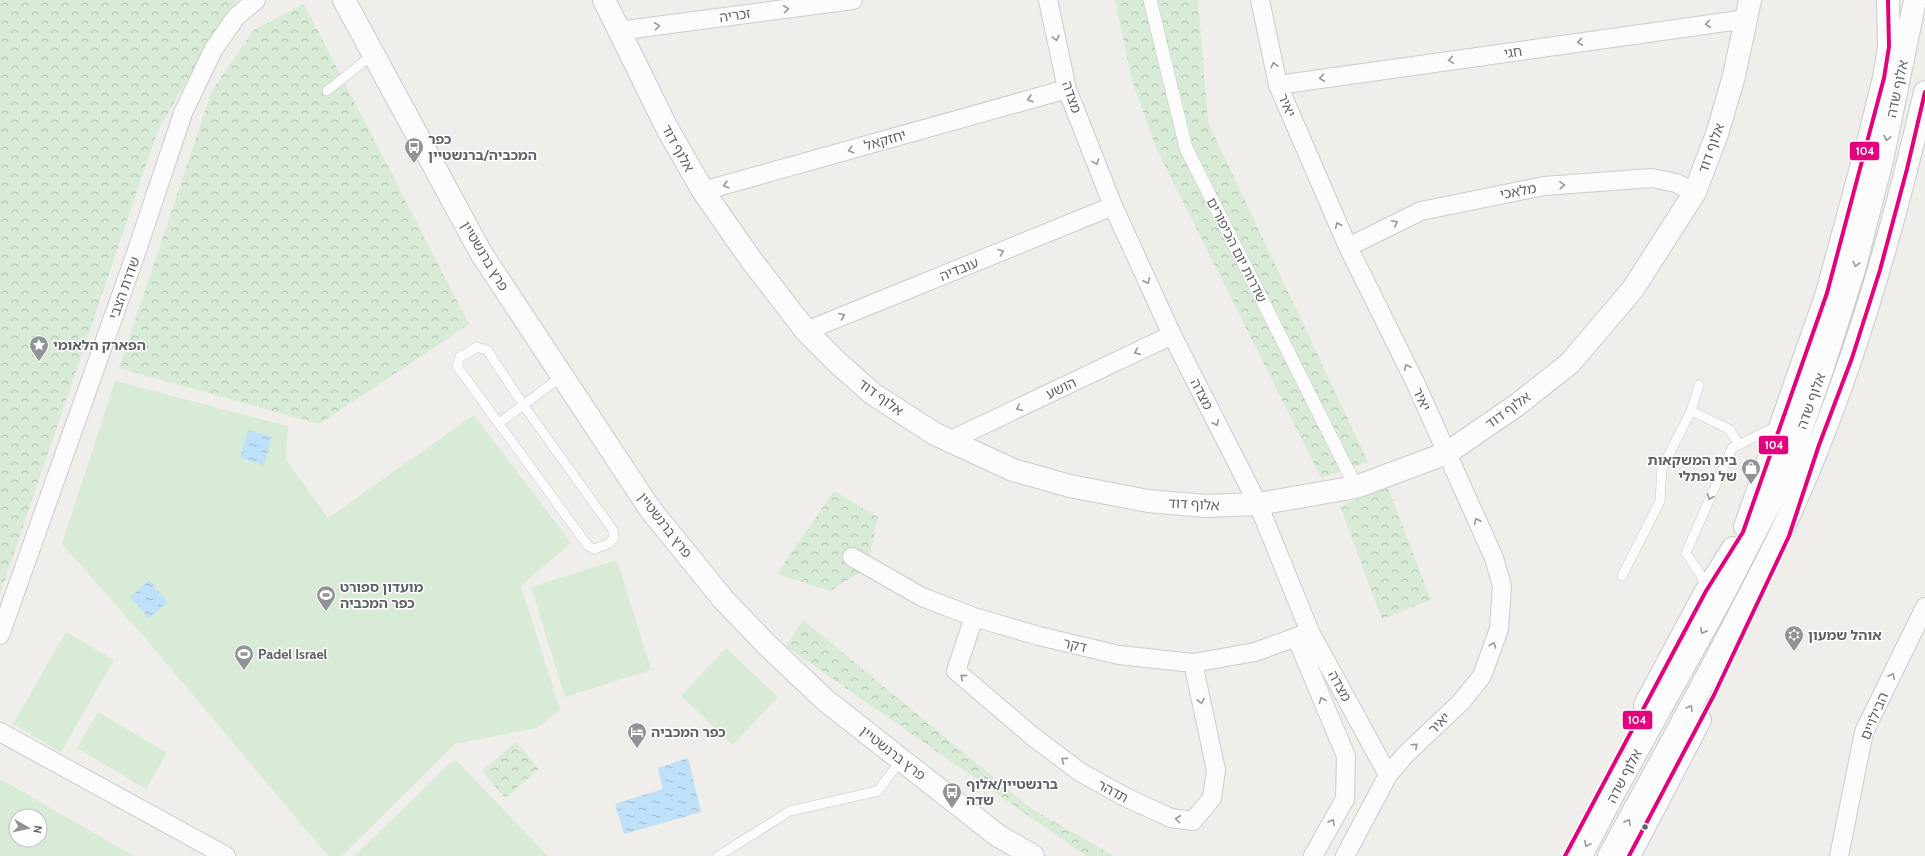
<svg xmlns="http://www.w3.org/2000/svg" width="1925" height="856" font-family="Cabin,'Noto Sans Hebrew',sans-serif">
  <defs>
    <pattern id="forest-crowns" width="20" height="18" patternUnits="userSpaceOnUse"><rect width="20" height="18" fill="#d8ebd6"/><path d="M2 6a3 3 0 1 1 6 0M12 15a3 3 0 1 1 6 0" fill="none" stroke="#b2c2b1"/></pattern>
    <pattern id="water-ripples" width="26" height="14" patternUnits="userSpaceOnUse"><rect width="26" height="14" fill="#bfe0f9"/><path d="M2 4q2-2 4 0t4 0M15 11q2-2 4 0t4 0" fill="none" stroke="#9eb9cd"/></pattern>
  </defs>
  <rect width="100%" height="100%" fill="#efeeea"/>
  <path fill="#d8ebd6" fill-rule="evenodd" d="M115,381l173,45 -2,34 42,58 146,-103 97,128 -50,43 39,124 -24,18 -81,16 -113,112h-14l-183,-218 -83,-94z
    M617,560l34,110 -86,27 -34,-110z
    M66,632l48,28 -53,92 -48,-28z
    M726,648l52,49 -45,48 -52,-49z
    M98,712l69,41 -21,36 -69,-41z
    M455,759l93,97h-194z
    M0,779l134,77h-134zM16,816h24v24h-24z"/>
  <path fill="url(#forest-crowns)" d="M0,0h237l-21,30 -58,100 -158,464z
    M1115,0h83l10,122 160,340 -47,16 -164,-328 -25,-69z
    M304,4l165,320 -150,100 -200,-56 93,-278 42,-60z
    M1388,488l43,112 -49,19 -42,-113z
    M834,491l44,26 -11,51 -37,23 -53,-17z
    M803,620l229,189 82,47h-28l-300,-210z
    M516,742l23,27 -34,29 -23,-27z"/>
  <path fill="url(#water-ripples)" d="M248,430l24,7 -8,28 -24,-7z
    M149,580l19,22 -19,16 -19,-21z
    M688,758l13,54 -77,22 -9,-30 48,-15 -5,-21z"/>
  <g fill="none" stroke-linecap="round" stroke-linejoin="round">
    <defs>
      <path id="service" d="M327,91l45,-36
        M477,347l10,3 37,56 89,124 1,8 -6,6 -14,5 -6,-3 -131,-180 3,-9z
        M1691,411l38,18 9,14
        M499,423l63,-47
        M1622,576l38,-75 2,-33 29,-57 8,-26
        M1705,588l-3,-11 -16,-24 46,-105 45,-22
        M718,856l72,-45 88,-20 23,-31"/>
      <path id="pedestrian" d="M1150,0l36,148 170,339"/>
      <path id="minor" d="M1048,0l19,89 46,117 59,129 86,169 52,128 78,143
        M1260,0l18,85 70,162 67,135 79,176 8,28 -3,43 -17,47 -21,26 -56,53 -17,20 -43,81
        M618,31l235,-31
        M1278,85l469,-66
        M703,191l364,-102
        M1348,247l73,-36 123,-25 108,-8 24,5 19,9
        M806,331l307,-125
        M949,441l223,-106
        M852,557l70,40 52,20 65,19 80,19 74,8 62,-11 55,-20
        M974,617l-18,54 75,64 49,37 47,26 44,20 22,3 19,-23 4,-28 -23,-107
        M0,635l135,-379 48,-143 30,-63 23,-33 20,-17
        M1296,637l50,119 -1,43 -32,57
        M0,732l226,124
        M1839,856l25,-124 61,-125"/>
      <path id="tertiary" d="M344,0l137,253 169,256 73,90 43,45 59,56 172,135 36,21
        M604,0l63,128 36,63 49,70 54,70 33,33 34,30 62,40 78,36 57,16 78,15 57,5 53,-2 98,-17 91,-34 70,-48 53,-42 63,-74 62,-97 22,-58 17,-58 16,-76"/>
      <path id="secondary" d="M1745,527l82,-234 41,-151 16,-64 5,-31 -1,-47
        M1645,705l61,-114 27,-43
        M1581,856l35,-67 106,-192 56,-109 18,-44 27,-77 31,-97 29,-114 32,-156
        M1609,856c43,-78 86,-156 127,-235 19,-37 39,-74 56,-112 60,-134 100,-275 133,-417
        M1629,856l71,-136"/>
    </defs>
    <use href="#service" stroke="#cbcccc" stroke-width="10"/>
    <use href="#pedestrian" stroke="#cbcccc" stroke-width="14"/>
    <use href="#minor" stroke="#cbcccc" stroke-width="20"/>
    <use href="#tertiary" stroke="#cbcccc" stroke-width="24"/>
    <use href="#secondary" stroke="#cacacb" stroke-width="24"/>
    <use href="#service" stroke="#fdfcfc" stroke-width="9"/>
    <use href="#pedestrian" stroke="#fdfcfc" stroke-width="13"/>
    <use href="#minor" stroke="#fdfcfc" stroke-width="18"/>
    <use href="#tertiary" stroke="#fdfcfc" stroke-width="22"/>
    <use href="#secondary" stroke="#fdfcfc" stroke-width="22"/>
    <defs>
      <path id="bus-1" d="M1565,856l141,-265 37,-59 84,-239 57,-215 5,-31 -1,-47
        M1629,856l85,-161 75,-159 30,-91 33,-87 28,-88 27,-101 18,-77"/>
    </defs>
    <use href="#bus-1" stroke="#fff" stroke-width="7"/>
    <use href="#bus-1" stroke="#e5007d" stroke-width="4"/>
  </g>
  <defs><path id="oneway-chevron" d="M-2-3.5L2.5 0L-2 3.5" fill="none" stroke-width="1.6" stroke-linecap="round" stroke-linejoin="round"/></defs>
  <g stroke="#96999c">
    <use href="#oneway-chevron" transform="translate(786 9) rotate(-8)"/>
    <use href="#oneway-chevron" transform="translate(1708 24) rotate(172)"/>
    <use href="#oneway-chevron" transform="translate(657 26) rotate(-8)"/>
    <use href="#oneway-chevron" transform="translate(1056 38) rotate(78)"/>
    <use href="#oneway-chevron" transform="translate(1580 42) rotate(172)"/>
    <use href="#oneway-chevron" transform="translate(1451 60) rotate(172)"/>
    <use href="#oneway-chevron" transform="translate(1274 65) rotate(-103)"/>
    <use href="#oneway-chevron" transform="translate(1322 78) rotate(172)"/>
    <use href="#oneway-chevron" transform="translate(1030 99) rotate(164)"/>
    <use href="#oneway-chevron" transform="translate(1887 138) rotate(102)"/>
    <use href="#oneway-chevron" transform="translate(851 150) rotate(164)"/>
    <use href="#oneway-chevron" transform="translate(1096 162) rotate(69)"/>
    <use href="#oneway-chevron" transform="translate(726 185) rotate(164)"/>
    <use href="#oneway-chevron" transform="translate(1562 185) rotate(-4)"/>
    <use href="#oneway-chevron" transform="translate(1395 223) rotate(-27)"/>
    <use href="#oneway-chevron" transform="translate(1338 225) rotate(-113)"/>
    <use href="#oneway-chevron" transform="translate(1001 252) rotate(-22)"/>
    <use href="#oneway-chevron" transform="translate(1856 264) rotate(104)"/>
    <use href="#oneway-chevron" transform="translate(1147 281) rotate(65)"/>
    <use href="#oneway-chevron" transform="translate(842 316) rotate(-22)"/>
    <use href="#oneway-chevron" transform="translate(1137 352) rotate(155)"/>
    <use href="#oneway-chevron" transform="translate(1407 367) rotate(-116)"/>
    <use href="#oneway-chevron" transform="translate(1019 408) rotate(155)"/>
    <use href="#oneway-chevron" transform="translate(1216 423) rotate(63)"/>
    <use href="#oneway-chevron" transform="translate(1710 497) rotate(113)"/>
    <use href="#oneway-chevron" transform="translate(1477 521) rotate(-115)"/>
    <use href="#oneway-chevron" transform="translate(1703 631) rotate(119)"/>
    <use href="#oneway-chevron" transform="translate(1493 645) rotate(-70)"/>
    <use href="#oneway-chevron" transform="translate(1892 676) rotate(-64)"/>
    <use href="#oneway-chevron" transform="translate(963 677) rotate(-139)"/>
    <use href="#oneway-chevron" transform="translate(1322 700) rotate(-112)"/>
    <use href="#oneway-chevron" transform="translate(1201 701) rotate(78)"/>
    <use href="#oneway-chevron" transform="translate(1690 708) rotate(-61)"/>
    <use href="#oneway-chevron" transform="translate(1415 746) rotate(-42)"/>
    <use href="#oneway-chevron" transform="translate(1064 760) rotate(-143)"/>
    <use href="#oneway-chevron" transform="translate(1178 819) rotate(-173)"/>
    <use href="#oneway-chevron" transform="translate(1332 822) rotate(-61)"/>
    <use href="#oneway-chevron" transform="translate(1628 822) rotate(-61)"/>
    <use href="#oneway-chevron" transform="translate(1587 844) rotate(118)"/>
  </g>
  <defs>
    <symbol id="bus-pin" viewBox="-11 -11 22 30"><path d="M0 17L-7.5 6A9.5 9.5 0 1 1 7.5 6Z" fill="#919496" stroke="#fff"/><path d="M-5-6H5V4H4V6H2V4H-2V6H-4V4H-5ZM-3.5-4V0h7V-4ZM-3.5 1.2v1.5H-2V1.2ZM2 1.2v1.5H3.5V1.2Z" fill="#fff"/></symbol>
    <symbol id="sight-pin" viewBox="-11 -11 22 30"><path d="M0 17L-7.5 6A9.5 9.5 0 1 1 7.5 6Z" fill="#919496" stroke="#fff"/><path d="M0-6L1.8-2.2L6-1.7L2.9 1.2L3.7 5.4L0 3.3L-3.7 5.4L-2.9 1.2L-6-1.7L-1.8-2.2Z" fill="#fff"/></symbol>
    <symbol id="shop-pin" viewBox="-11 -11 22 30"><path d="M0 17L-7.5 6A9.5 9.5 0 1 1 7.5 6Z" fill="#919496" stroke="#fff"/><path d="M-5-2.5h2.3a2.7 3.5 0 0 1 5.4 0H5L5.5 6h-11ZM-1.5-2.5h3a1.5 2.3 0 0 0-3 0Z" fill="#fff"/></symbol>
    <symbol id="stadium-pin" viewBox="-11 -11 22 30"><path d="M0 17L-7.5 6A9.5 9.5 0 1 1 7.5 6Z" fill="#919496" stroke="#fff"/><path d="M0-5a6.5 5 0 1 0 0 10a6.5 5 0 1 0 0-10ZM-3.5-1.8h7v3.6h-7Z" fill="#fff"/></symbol>
    <symbol id="synagogue-pin" viewBox="-11 -11 22 30"><path d="M0 17L-7.5 6A9.5 9.5 0 1 1 7.5 6Z" fill="#919496" stroke="#fff"/><path d="M0-6.5L5.6 3.2H-5.6ZM0 6.5L5.6-3.2H-5.6Z" fill="#fff"/></symbol>
    <symbol id="hotel-pin" viewBox="-11 -11 22 30"><path d="M0 17L-7.5 6A9.5 9.5 0 1 1 7.5 6Z" fill="#919496" stroke="#fff"/><path d="M-6-4.5h1.5V1H6V5H4.5V3h-9V5H-6ZM-4 0a1.8 1.8 0 1 1 3.6 0ZM.5 0V-2.5h3Q6-2.5 6 0Z" fill="#fff"/></symbol>
  </defs>
  <g fill-rule="evenodd">
    <use href="#bus-pin" x="403" y="136" width="22" height="30"/>
    <use href="#sight-pin" x="28" y="334" width="22" height="30"/>
    <use href="#shop-pin" x="1740" y="457" width="22" height="30"/>
    <use href="#stadium-pin" x="315" y="584" width="22" height="30"/>
    <use href="#synagogue-pin" x="1783" y="624" width="22" height="30"/>
    <use href="#stadium-pin" x="233" y="643" width="22" height="30"/>
    <use href="#hotel-pin" x="626" y="721" width="22" height="30"/>
    <use href="#bus-pin" x="941" y="781" width="22" height="30"/>
  </g>
  <circle fill="#5f6368" stroke="#fff" stroke-width="1.5" cx="1645" cy="827" r="3.5"/>
  <g text-anchor="middle" stroke-width="3" stroke-linejoin="round" paint-order="stroke">
    <g font-size="14" fill="#5f6368" stroke="#fff">
      <text transform="translate(735 15) rotate(-8)" y="5">זכריה</text>
      <text transform="translate(1513 52) rotate(-8)" y="5">חגי</text>
      <text transform="translate(1897 89) rotate(-78)" y="5">אלוף שדה</text>
      <text transform="translate(1072 97) rotate(71)" y="5">מצדה</text>
      <text transform="translate(1287 105) rotate(67)" y="5">יאיר</text>
      <text transform="translate(885 140) rotate(-16)" y="5">יחזקאל</text>
      <text transform="translate(678 148) rotate(61)" y="5">אלוף דוד</text>
      <text transform="translate(1711 148) rotate(-70)" y="5">אלוף דוד</text>
      <text transform="translate(1518 191) rotate(-11)" y="5">מלאכי</text>
      <text transform="translate(1237 250) rotate(63)" y="5">שדרות יום הכיפורים</text>
      <text transform="translate(485 256) rotate(59)" y="5">פרץ ברנשטיין</text>
      <text transform="translate(959 269) rotate(-22)" y="5">עובדיה</text>
      <text transform="translate(124 288) rotate(-70)" y="5">שדרת הצבי</text>
      <text transform="translate(1061 388) rotate(-25)" y="5">הושע</text>
      <text transform="translate(1202 394) rotate(63)" y="5">מצדה</text>
      <text transform="translate(881 397) rotate(36)" y="5">אלוף דוד</text>
      <text transform="translate(1422 399) rotate(66)" y="5">יאיר</text>
      <text transform="translate(1811 401) rotate(-70)" y="5">אלוף שדה</text>
      <text transform="translate(1508 410) rotate(-36)" y="5">אלוף דוד</text>
      <text transform="translate(1194 504) rotate(3)" y="5">אלוף דוד</text>
      <text transform="translate(665 525) rotate(52)" y="5">פרץ ברנשטיין</text>
      <text transform="translate(1075 645) rotate(13)" y="5">דקר</text>
      <text transform="translate(1340 686) rotate(61)" y="5">מצדה</text>
      <text transform="translate(1874 716) rotate(-67)" y="5">הבילויים</text>
      <text transform="translate(1439 723) rotate(-44)" y="5">יאיר</text>
      <text transform="translate(893 753) rotate(38)" y="5">פרץ ברנשטיין</text>
      <text transform="translate(1624 776) rotate(-62)" y="5">אלוף שדה</text>
      <text transform="translate(1113 791) rotate(28)" y="5">תדהר</text>
    </g>
    <g font-size="14" font-weight="bold" fill="#5f6368" stroke="#fff" text-anchor="start">
      <text x="428" y="144">כפר<tspan x="428" dy="16">המכביה/ברנשטיין</tspan></text>
      <text x="53" y="350">הפארק הלאומי</text>
      <text x="1737" y="465" text-anchor="end">בית המשקאות<tspan x="1737" dy="16">של נפתלי</tspan></text>
      <text x="340" y="592">מועדון ספורט<tspan x="340" dy="16">כפר המכביה</tspan></text>
      <text x="1808" y="640">אוהל שמעון</text>
      <text x="258" y="659">Padel Israel</text>
      <text x="651" y="737">כפר המכביה</text>
      <text x="966" y="789">ברנשטיין/אלוף<tspan x="966" dy="16">שדה</tspan></text>
    </g>
  </g>
  <g stroke="#fff" stroke-width="1.5">
    <rect x="1849" y="141" width="31" height="20" rx="4" fill="#e5007d"/>
    <rect x="1758" y="435" width="31" height="20" rx="4" fill="#e5007d"/>
    <rect x="1622" y="710" width="31" height="20" rx="4" fill="#e5007d"/>
  </g>
  <g font-size="11" text-anchor="middle" font-weight="bold" fill="#fff">
    <text x="1865" y="155">104</text>
    <text x="1774" y="449">104</text>
    <text x="1637" y="724">104</text>
  </g>
  <g transform="translate(28 828) rotate(99)"><circle r="19" fill="#ffffff" stroke="#bfc1c3"/>
  <path d="M0-3L7 15L0 10L-7 15Z" fill="#919496"/>
  <text y="-6" font-size="11" font-weight="bold" text-anchor="middle" fill="#5f6368">N</text>
  </g>
</svg>
